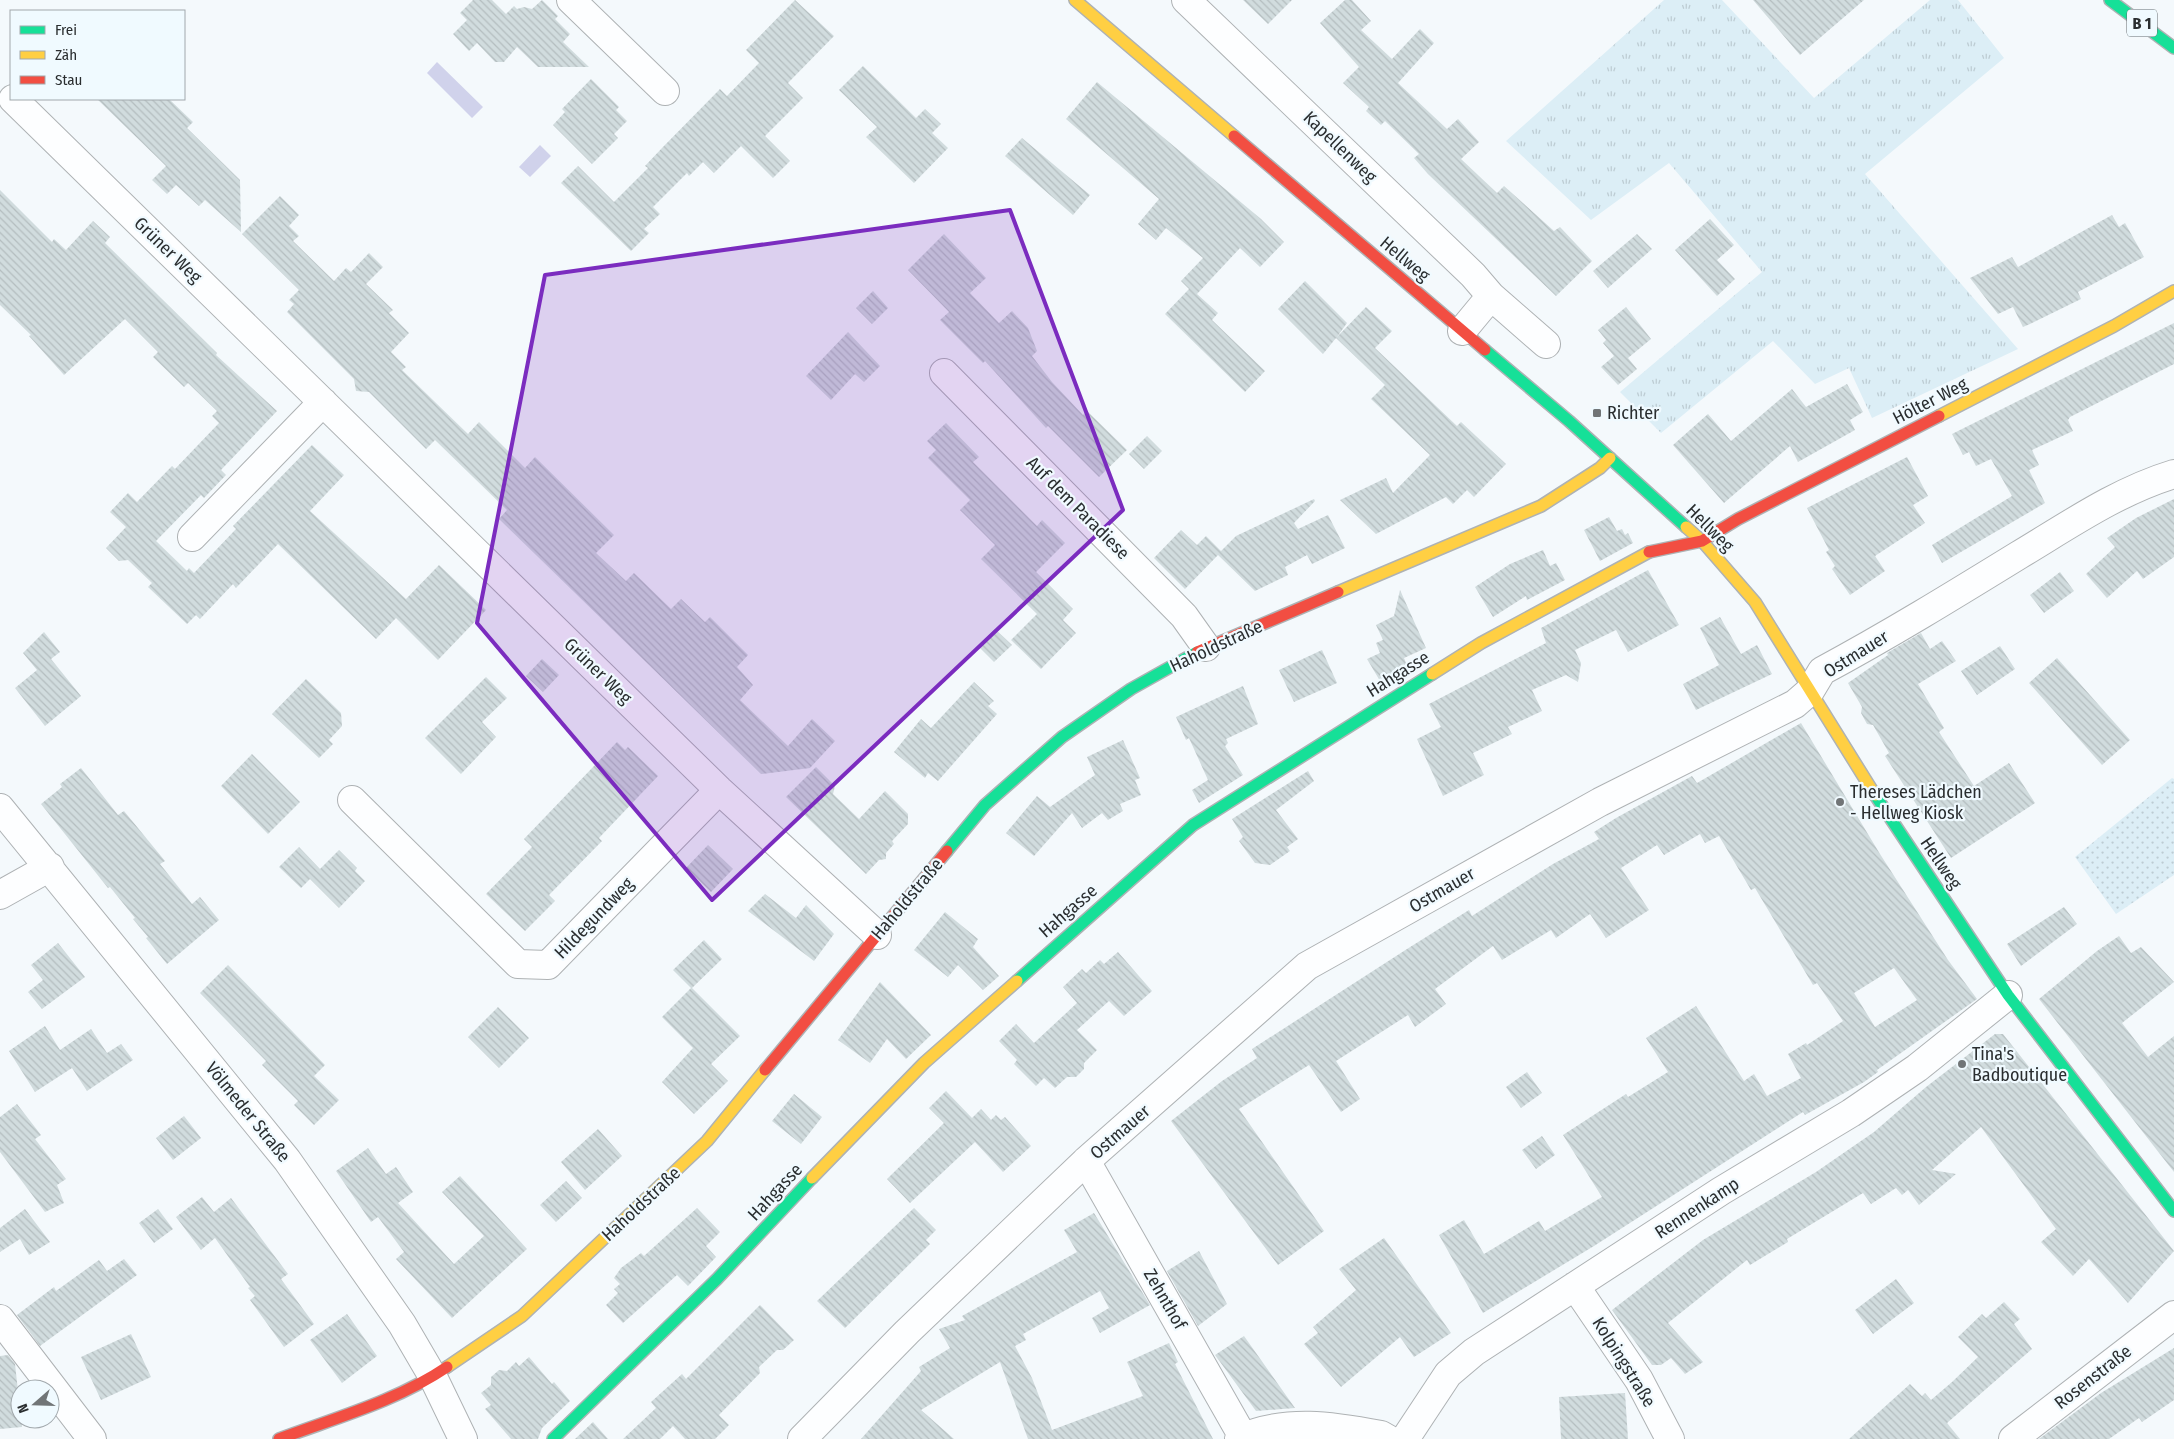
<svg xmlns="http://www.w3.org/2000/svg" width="2174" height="1439" font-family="'Fira Sans Condensed',sans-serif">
  <defs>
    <pattern id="grass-tufts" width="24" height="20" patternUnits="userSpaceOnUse" patternTransform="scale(1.25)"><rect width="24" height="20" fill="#dceef6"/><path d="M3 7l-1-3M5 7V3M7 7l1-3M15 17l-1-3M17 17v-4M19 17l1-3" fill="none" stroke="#bdccd3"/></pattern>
    <pattern id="park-dots" width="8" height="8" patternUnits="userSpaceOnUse" patternTransform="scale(1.25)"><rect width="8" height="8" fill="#dceef6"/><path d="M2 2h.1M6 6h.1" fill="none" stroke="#bdccd3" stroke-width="1.8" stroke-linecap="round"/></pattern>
    <pattern id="building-back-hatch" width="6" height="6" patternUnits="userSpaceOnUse" patternTransform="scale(1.25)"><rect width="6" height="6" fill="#d1dcde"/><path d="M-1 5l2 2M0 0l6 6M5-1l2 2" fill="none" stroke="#b4bdbf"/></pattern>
  </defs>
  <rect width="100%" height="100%" fill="#f4f9fc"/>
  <path fill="url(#grass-tufts)" d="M1664,0h58l92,98 116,-98h28l46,58 -139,116 153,175 -146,69 -23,-50 -34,16 -42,-43 -112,92 -41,-41 142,-120 -93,-109 -78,57 -85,-79z"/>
  <path fill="url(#park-dots)" d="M2172,778l2,1v96l-58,39 -41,-57z"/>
  <path fill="#d0d2eb" d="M437,62l46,45 -11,11 -45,-45z
    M540,145l11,11 -21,21 -11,-10z"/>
  <path fill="url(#building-back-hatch)" fill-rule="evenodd" d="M473,0h19l14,14 8,-8 3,3 7,-2 8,2 10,-9 16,16 -3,3 15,15 -7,8 26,25h-51l-21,-20 -13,15h-9l-18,-19 -8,8 -16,-17 14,-14 -7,-7z
    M795,0l39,36 -46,47 15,15 -38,38 25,25 -17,17 -32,-32 -27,27 -11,-11 -14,14 -2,-3 -34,34 7,7 -16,15 5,4 -18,18 -70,-68 17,-17 36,36 34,-34 -3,-2 17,-18 58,-59 7,7 32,-33 -13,-13z
    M1243,0h49l-24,24z
    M1345,0h7l19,21 -10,9 31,29 28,-30 14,14 -36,40 49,46 11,-10 21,23 -18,17 36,34 7,-7 50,45 6,-4 32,34 -36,35 -128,-122 -14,-16 5,-4 -34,-33 -4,4 -15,-14 3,-4 -26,-24 16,-16 -39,-44z
    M1753,0h111l-64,55z
    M863,66l53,52 9,-9 16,15 -9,9 16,15 -34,35 -48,-46 11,-10 -38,-37z
    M591,79l28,28 -3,3 11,11 -13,13 4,4 -26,26 -39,-39 12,-13 -3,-3z
    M1097,82l164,137 23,23 -24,25 -20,-19 -43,46 21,19 -6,7 53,51 -20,21 -80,-78 24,-25 -8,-8 22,-23 -37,-30 -10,12 -18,-16 21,-25 -93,-80z
    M97,99h72l24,23 -6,6 53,52 1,52 -36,-32 -6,6 -23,-21 -9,9 -15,-14 14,-14z
    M1022,138l68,57 -17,20 -68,-59z
    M0,190l52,52 2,-3 12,11 27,-29 17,16 -5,6 112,110 -1,2 61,56 -56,59 5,5 -22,23 -3,-3 -45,46 31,30 2,-3 5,5 42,-44 -3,-3 79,-81 32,30 -34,36 96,88 33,-34 47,45 -48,50 -42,-42 -20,21 -98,-95 -42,44 -3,-4 -33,35 -4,-4 -9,9 -39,-37 4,-4 -24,-23 -9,1 -13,-13 20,-21 -16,-15 18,-19 9,9 35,-36 3,3 44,-46 -7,-7 5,-5 -29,-28 -4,4 -31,-30 5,-5 -33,-33 -61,56 -35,-39 2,-1 -31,-30z
    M280,196l19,19 -10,11 10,10 -6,5 41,40 12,-13 5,4 18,-19 14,14 -17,17 27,26 -4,3 20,20 -18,19 15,15 -4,3 66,64 11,-12 46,46 10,-11 79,78 -18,18 30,28 8,-8 37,36 10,-10 24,23 5,-5 38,38 -11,12 16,18 -13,15 48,46 24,-27 23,22 -25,27 -49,6 -262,-255 8,-9 -72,-70 -9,9 -57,-57 -13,-1 -2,-12 -67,-67 7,-8 -5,-4 10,-10 -57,-56z
    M2112,215l7,12 6,-4 19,34 -66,35 3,7 -51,25 -7,3 -10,-20 -15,7 -28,-36 42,-21 6,10z
    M1710,219l24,26 -17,15 18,19 -18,17 -42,-46z
    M944,234l42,44 -16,15 29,30 13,-12 16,17 9,23 -5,5 20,26 31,33 4,-4 40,39 -28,27 -51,-51 -2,2 -61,-67 -2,2 -43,-43 9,-8 -41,-42z
    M1637,234l15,15 -44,39 -15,-17z
    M1305,281l42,42 -10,14 29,-30 26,24 -17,17 82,78 4,-4 45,42 -32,33 -7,-7 -14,14 -7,-7 -70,37 -36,-34 46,-22 7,15 37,-38 -59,-56 14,-14 -49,-47 -13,16 -45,-45z
    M873,291l15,17 -16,16 -16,-16z
    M1626,307l25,32 -23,19 9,11 -19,16 -17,-18 13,-11 -11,-13 3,-3 -8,-10z
    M2174,323v41l-104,53 -2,3 5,11 -41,19 7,15 -10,5 16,33 -103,60 -10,-18 80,-49 -21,-37 -15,7 -7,-14 -6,3 -11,-21z
    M848,332l32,34 -16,16 -9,-8 -24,26 -25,-24z
    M1847,384l16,28 -13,8 5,10 -57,32 -8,-16 -66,57 -51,-58 35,-31 23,27 61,-52 14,18z
    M946,423l33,34 -6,5 64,64 5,-6 23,23 -29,29 37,37 -10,11 13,13 -35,36 -30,-29 26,-26 -56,-55 14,-14 -35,-35 10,-10 -42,-42 8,-8 -9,-9z
    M1147,436l15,15 -18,18 -15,-15z
    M1907,457l21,39 -15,9 12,18 -50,33 10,15 -35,24 -18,-26 3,-3 -9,-14 3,-2 -22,-42z
    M1314,499l1,2 -21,22 4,6 30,-14 17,33 -33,16 -5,-9 -22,12 3,8 -33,16 -37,-36 -33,34 -31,-31 27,-28 16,15 9,-9 15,15 15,-15z
    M2174,499v58l-31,22 -6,-8 -30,27 -21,-24 29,-27 -8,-9 29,-20z
    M1609,517l8,14 5,-2 3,6 3,-2 5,10 -33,18 -16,-31z
    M1543,550l7,16 6,-3 9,17 -38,20 -1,-4 -33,21 -18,-30 35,-23z
    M1648,570l31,55 -51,27 -12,-22 -41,20 6,13 -3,19 -12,-7 -34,15 10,21 -34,16 4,7 -39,19 11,22 -41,21 -26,-57 24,-12 -12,-23 117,-61 -5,-15z
    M2060,572l14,19 -30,22 -14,-18z
    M1400,590l26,58 -22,10 5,12 -26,16 -16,-27 13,-6 -4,-10 7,-3 -7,-15 18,-9z
    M1720,617l21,37 16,-9 15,29 -76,36 -13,-26 36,-19 -19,-37z
    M995,629l17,16 -18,17 -16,-16z
    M44,632l16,20 -9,7 30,37 -36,30 -30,-38 22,-18 -14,-17z
    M1921,633l9,16 12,-8 14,20 -38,23 26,44 -5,4 35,54 35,-23 26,40 -84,55 -66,-102 4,-3 -16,-28 -6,-1 -6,-11 1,-6 -14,-24 40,-28 -1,-2z
    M2000,646l15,23 -38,26 -16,-24z
    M1322,650l15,33 -43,19 -15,-32z
    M2057,658l73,82 -28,25 -73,-82z
    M542,659l17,16 -16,17 -17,-16z
    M486,677l21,21 -25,24 14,15 -35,37 -36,-36z
    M306,679l35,34 1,13 -13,14 4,4 -14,14 -47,-44z
    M974,682l20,19 -6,5 9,8 -59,67 -10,-8 -3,5 -31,-26 27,-33 10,9z
    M1243,686l15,38 -32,15 2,4 -3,3 18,29 -44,28 -7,-13 16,-10 -19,-42 -3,2 -10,-23z
    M1801,723l79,131 68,106 29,39 -100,71 1,2 -14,10 -59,33 -2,-3 -209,134 -111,67 -44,-78 25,-15 20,34 55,-33 6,10 57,-34 -39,-62 63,-41 2,3 40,-25 -22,-34 50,-32 48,75 10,-7 13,22 34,-18 -13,-24 18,-11 1,2 36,-24 -26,-38 -4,2 -58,-97 -4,2 -32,-54 -14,7 -5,-9 -36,21 -7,-10 -36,23 28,42 -43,28 -16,-24 -34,24 -5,-8 -49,30 -9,-14 -58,43 11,15 -31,23 -7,-12 -72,46 24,38 -19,13 -32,-47 -70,44 85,122 -46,34 -107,-144 51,-40 35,-23 -5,-9 155,-100 62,-39 3,6 81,-52 46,-25 -5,-7 22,-14 76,-42 5,7zM1894,968l23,32 -42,27 -21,-34z
    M1123,740l17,38 -5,2 6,15 -21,9 3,7 -15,9 -6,-7 -20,15 -10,-15 -38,43 -28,-23 31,-37 13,11 45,-32 -8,-18z
    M617,742l8,8 3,-3 30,29 -59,62 3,3 -53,54 6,6 -30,30 -39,-37 46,-47 -8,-8z
    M252,754l48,48 -32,32 -47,-48z
    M816,767l19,19 -2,8 26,25 26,-28 23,23v10l-16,17 2,3 -8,9v6l-7,1 -13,14 -80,-77z
    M81,768l37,47 6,-4 41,50 -5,3 32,40 8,-7 19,23 -52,44 -21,-26 2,-1 -15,-18 2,-1 -25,-31 -2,1 -67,-84 21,-17 -2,-3z
    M1308,771l6,10 -38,29 22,29 -11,8 3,4 -20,14 -15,-2 -16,-22 4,-4 -11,-18z
    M708,845l25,24 -22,23 -25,-24z
    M299,847l21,22 -7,7 26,-26 18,18 -2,3 10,10 -26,27 -29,-29 -9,9 -22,-21z
    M765,894l31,24 10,-13 28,29 -20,27 -66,-50z
    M2064,907l13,17 -56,42 -14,-22z
    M945,912l33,27 -5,8 26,29 -16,14 -25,-25 -10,12 -34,-27z
    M2119,936l12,17 10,-6 33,35 -52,41 26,34 26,-21v136l-135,-173 58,-48z
    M704,940l18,19 -30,29 48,48 -29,28 17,17 -34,33 -32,-32 31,-34 -31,-31 29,-29 -18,-18z
    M58,943l27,34 -43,32 -14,-17 15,-12 -12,-15z
    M1118,952l34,39 -28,25 -15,-15 -32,29 20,20 -13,13v6l-8,8h-9l-12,11 -11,-10 -8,8 -22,-22 3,-4 -18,-19 17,-17 18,19 43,-40 -14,-16 19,-18 4,4 14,-13 4,4z
    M228,965l97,100 -11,11 25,24 -25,25 -20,-20 4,-4 -36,-36 4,-4 -66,-68z
    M880,982l51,53 -25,24 -19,-20 -17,24 -32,-23z
    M498,1007l31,31 -30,30 -31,-31z
    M45,1026l15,24 31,-21 16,24 14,-9 12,16 -46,31 -15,-23 -37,24 -26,-41z
    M1995,1034h8l171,217 -46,52 -39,-44 -16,17 -32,-34 15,-13 -75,-102 -49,43 24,4 -37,31 -11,-15 -6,5 -6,-7 -25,16 -8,-11 -76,46 1,3 -38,23 -3,-5 -79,63 35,39 -18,12 -14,-16 -10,7h-9l-40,-55 91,-70 113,-68 58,-40 52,-45z
    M1527,1072l15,21 -21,15 -15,-21z
    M946,1091l26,27 9,-9 10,11 5,-5 5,5 4,-3 26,29 -28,26 -28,-30 -65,61 -23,-24 57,-56 -15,-15z
    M794,1094l28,23 -21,27 -29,-23z
    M17,1104l24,31 -6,4 31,40 -9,6 7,18 -19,9 -45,-60v-35z
    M184,1116l17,22 -28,22 -17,-22z
    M598,1129l24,27 -37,34 -24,-28z
    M1542,1136l13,19 -19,14 -14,-19z
    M368,1148l18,26 10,-7 17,25 -15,11 56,61 30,-28 -42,-44 18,-16 67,73 -75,69 -56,-59 8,-7 -26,-35 -7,5 -35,-51z
    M566,1181l16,17 -26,24 -16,-17z
    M202,1197l12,15 17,-14 57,76 -7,5 33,45 -30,23 -34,-47 5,-4 -7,-8 2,-1 -35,-49 -14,12 -25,-33z
    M697,1208l23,24 -14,14 10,11 -28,29 -11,-11 -54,48 -17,-18 12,-12 -4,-4 6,-5 -6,-6 7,-10 20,-15 3,3z
    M914,1208l22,22 -10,10 4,4 -85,84 -28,-27z
    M25,1209l25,33 -21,13 -9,-16 -20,13v-24z
    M158,1209l15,20 -19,14 -15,-20z
    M1094,1213l56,92 -50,28 -8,-15 17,-10 -9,-17 -77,43 3,6 -11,6 17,32 20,52 91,-34 -16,-34 42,-19 9,19 -3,2 38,75h-185l-28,-77 -79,48 33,29h-93l60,-68 -2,-4 31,-19 -11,-19 26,-9 -3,-4 115,-64 -13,-22z
    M1384,1238l67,95 -37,24 -14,-20 -59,50 -37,-43 14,-11 -5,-6 43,-37 -17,-21z
    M1199,1251l28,53 -29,22 -31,-55z
    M124,1259l13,16 -97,71 -23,-31 37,-28 2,4 43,-31 8,11z
    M1896,1279l18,24 -41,31 -18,-24z
    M2004,1302l16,17 -6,5 18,25 -85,74 13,16h-111l61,-55 12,12 3,-3 6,7 21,-18 26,-25 -20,-20 24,-23 4,4z
    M760,1305l34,35 -11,10h-6l-18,17 1,6 -41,42 10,10 -14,14h-30l-12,-13 -13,13h-37l33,-31 -5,-6 31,-28 4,5z
    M347,1314l30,42 -35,27 -32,-43z
    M131,1334l20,43 -50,23 -20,-43z
    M1244,1336l29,41 22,31 -39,3 -41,-56z
    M2174,1348v52l-32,22 -3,-4 -30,21h-70l62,-46z
    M8,1355l7,9 7,63 -22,2v-73z
    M529,1357l23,27 2,-2 16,19 -28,27 -4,11h-27l-26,-30 6,-4 -10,-12 10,-8v-8l8,-7 8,1 9,-9 3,4z
    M1625,1393l3,46h-67l-2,-42z
    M593,1422l15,17h-33z"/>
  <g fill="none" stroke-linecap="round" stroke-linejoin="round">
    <defs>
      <path id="street" d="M571,0l94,91
        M1186,0l287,275 18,21 -29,35
        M13,99l706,691 158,145
        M1491,296l55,48
        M944,373l240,243 22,31
        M192,537l131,-135
        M352,800l166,164 30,1 171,-175
        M0,808l287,352 115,164 31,53 30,62
        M0,895l50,-28
        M1086,1161l157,276
        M1575,1286l64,94 31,59
        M0,1319l92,120
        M802,1439l105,-107 179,-171 221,-195 293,-164 195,-98 15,-13 12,-20c67,-36 132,-76 197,-116 50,-30 99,-64 155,-81
        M1239,1439c47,-21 94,-13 142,-4l7,4
        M1405,1439l43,-65 26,-22 247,-161 130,-78 66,-45 91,-73
        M2013,1439l161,-124"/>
      <path id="fast" d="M2110,0l64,48
        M1485,350l84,71 117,106
        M1875,795l133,200 166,216
        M947,851l38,-46 77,-68 69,-48 66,-37
        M1017,981l176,-156 239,-151
        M553,1439l164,-160 95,-101"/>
      <path id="slow" d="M1075,0l159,136
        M1939,416l175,-90 60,-35
        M1686,527l16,14 53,61 120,193
        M1338,592l203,-86 59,-38 10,-10
        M1432,674l49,-31 168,-91
        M812,1178l112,-115 93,-82
        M447,1367l75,-51 185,-175 58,-71"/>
      <path id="jam" d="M1234,136l251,214
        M1649,552l53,-11 36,-22 201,-103
        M1197,652l141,-60
        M765,1070l182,-219
        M279,1439c56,-21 118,-38 168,-72"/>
    </defs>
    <use href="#street" stroke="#aeb2b4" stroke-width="30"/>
    <use href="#fast" stroke="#aeb2b4" stroke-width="14"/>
    <use href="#slow" stroke="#aeb2b4" stroke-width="14"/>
    <use href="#jam" stroke="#aeb2b4" stroke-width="14"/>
    <use href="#street" stroke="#fdfeff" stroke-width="28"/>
    <use href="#fast" stroke="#16e098" stroke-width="11"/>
    <use href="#slow" stroke="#ffcf43" stroke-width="11"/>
    <use href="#jam" stroke="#f24e42" stroke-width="11"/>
  </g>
  <path fill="#7b2cbf" fill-opacity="0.2" stroke="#7b2cbf" stroke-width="4" stroke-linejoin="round" d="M1010,210l113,300 -411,390 -235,-277 68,-348z"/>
  <g fill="#717577" stroke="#f0faff" stroke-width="2">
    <rect x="1592" y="408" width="10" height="10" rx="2.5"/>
    <circle cx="1840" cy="802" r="5"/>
    <circle cx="1962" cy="1064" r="5"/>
  </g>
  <g text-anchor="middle" stroke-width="4.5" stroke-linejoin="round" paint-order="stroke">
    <rect fill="#f0faff" stroke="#656b6e" stroke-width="1" x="2127" y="9.5" width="30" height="27" rx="4"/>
    <g font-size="16" font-weight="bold" fill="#2a2e30">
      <text x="2142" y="29">B 1</text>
    </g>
    <g font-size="18" fill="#2a2e30" stroke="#f0faff">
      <text transform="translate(1340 147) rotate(44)" y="6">Kapellenweg</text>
      <text transform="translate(168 250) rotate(44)" y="6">Grüner Weg</text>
      <text transform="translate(1405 259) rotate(40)" y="6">Hellweg</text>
      <text transform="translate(1930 401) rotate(-27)" y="6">Hölter Weg</text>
      <text transform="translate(1078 508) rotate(45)" y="6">Auf dem Paradiese</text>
      <text transform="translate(1710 528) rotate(45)" y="6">Hellweg</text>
      <text transform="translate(1216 646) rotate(-25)" y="6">Haholdstraße</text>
      <text transform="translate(1856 654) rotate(-32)" y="6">Ostmauer</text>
      <text transform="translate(598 671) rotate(44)" y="6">Grüner Weg</text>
      <text transform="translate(1398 674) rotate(-32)" y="6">Hahgasse</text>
      <text transform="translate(1941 863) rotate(56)" y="6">Hellweg</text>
      <text transform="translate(1442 890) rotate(-30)" y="6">Ostmauer</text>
      <text transform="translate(907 899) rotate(-50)" y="6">Haholdstraße</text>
      <text transform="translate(1068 911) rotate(-41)" y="6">Hahgasse</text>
      <text transform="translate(594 918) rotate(-46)" y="6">Hildegundweg</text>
      <text transform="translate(248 1112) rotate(51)" y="6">Völmeder Straße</text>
      <text transform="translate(1120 1132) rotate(-41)" y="6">Ostmauer</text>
      <text transform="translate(775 1192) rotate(-47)" y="6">Hahgasse</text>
      <text transform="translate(641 1204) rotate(-43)" y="6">Haholdstraße</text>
      <text transform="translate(1697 1208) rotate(-33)" y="6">Rennenkamp</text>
      <text transform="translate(1165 1299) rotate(60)" y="6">Zehnthof</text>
      <text transform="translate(1624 1362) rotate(58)" y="6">Kolpingstraße</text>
      <text transform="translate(2093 1377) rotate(-38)" y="6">Rosenstraße</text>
    </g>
    <g font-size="18" fill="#2a2e30" stroke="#f0faff" text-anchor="start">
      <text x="1607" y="419">Richter</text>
      <text x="1850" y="798">Thereses Lädchen<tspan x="1850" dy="21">- Hellweg Kiosk</tspan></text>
      <text x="1972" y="1060">Tina's<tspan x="1972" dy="21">Badboutique</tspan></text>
    </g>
  </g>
  <rect x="10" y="10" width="175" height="90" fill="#f0faff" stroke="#a1a8ac"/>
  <rect x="20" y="26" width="25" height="8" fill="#16e098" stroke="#a1a8ac"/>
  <text x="55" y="35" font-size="15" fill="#2a2e30">Frei</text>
  <rect x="20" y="51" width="25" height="8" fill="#ffcf43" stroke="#a1a8ac"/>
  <text x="55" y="60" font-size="15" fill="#2a2e30">Zäh</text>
  <rect x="20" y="76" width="25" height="8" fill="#f24e42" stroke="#a1a8ac"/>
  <text x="55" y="85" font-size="15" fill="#2a2e30">Stau</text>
  <g transform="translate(35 1404) rotate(250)"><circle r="24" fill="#f0faff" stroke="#a1a8ac"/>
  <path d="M0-4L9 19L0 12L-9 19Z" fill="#717577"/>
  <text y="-8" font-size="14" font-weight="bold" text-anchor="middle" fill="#2a2e30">N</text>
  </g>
</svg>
